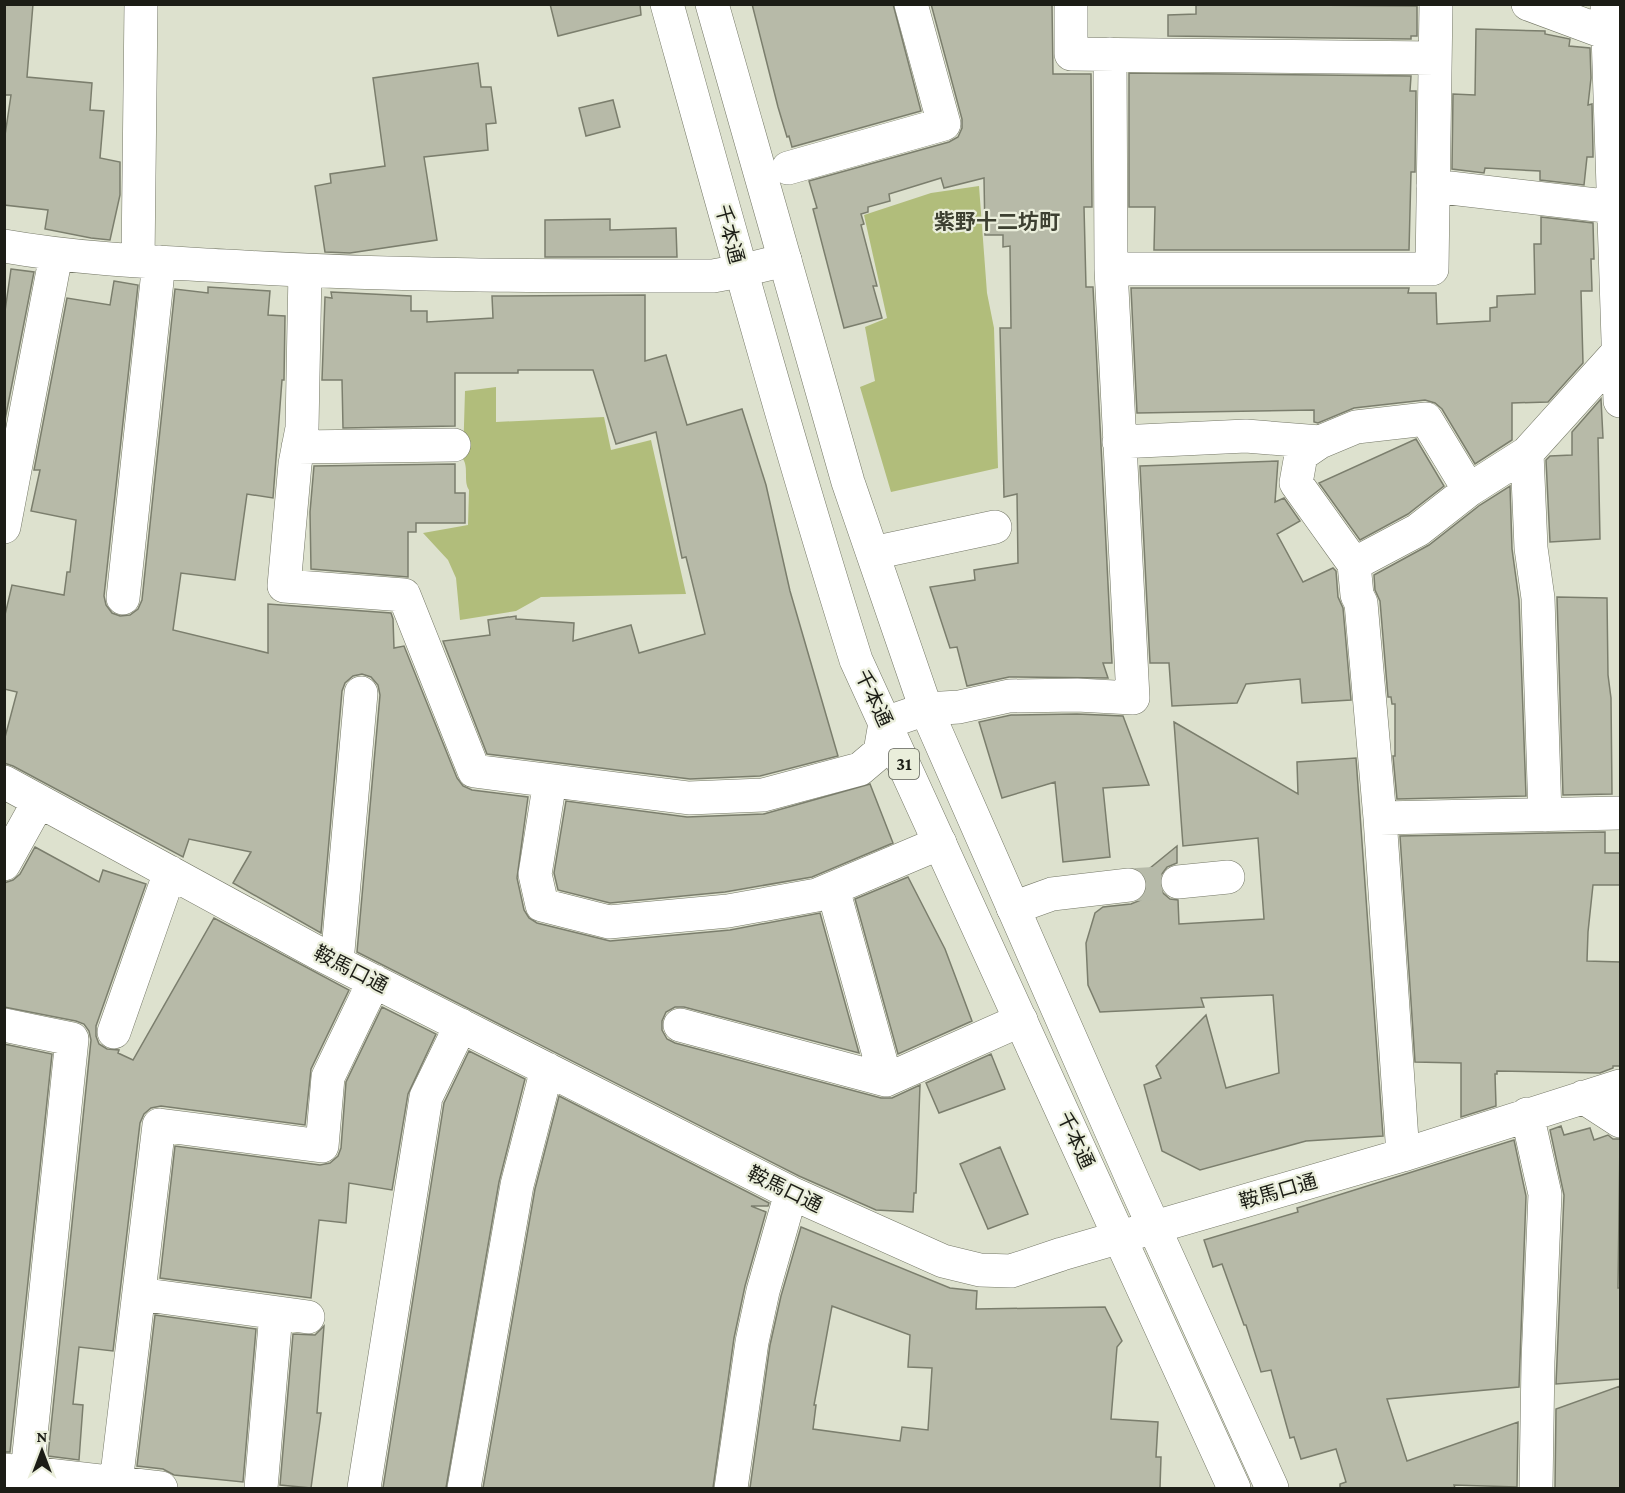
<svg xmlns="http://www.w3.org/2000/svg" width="1625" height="1493" font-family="'Crimson Pro','Noto Sans JP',serif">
  <rect width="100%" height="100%" fill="#dde1ce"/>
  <path fill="#b1bd7b" d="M979,186l8,107 7,35 4,140 -107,24 -31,-105 15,-6 -10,-54 22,-9 -23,-103 67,-22z
    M496,387v35l108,-5 7,33 40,-10 35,154 -145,3 -25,14 -56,9 -4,-42 -8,-18 -25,-27 45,-8 1,-35c-6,-9 0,-22 -6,-31l2,-68z"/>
  <path fill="#b7baa8" stroke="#7b7e6d" stroke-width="1.5" fill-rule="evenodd" d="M4,4h29l-6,73 65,6 -2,27 14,1 -4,47 20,4v33l-10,45 -19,-2 -46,-9 3,-19 -44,-5v-63l7,-47h-7z
    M550,4h90l1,11 -83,21z
    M752,4h141l28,107 -129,36 -3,-11 -2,1 -9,-30z
    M931,4h121l1,70h38l1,133h-8l2,80h7l19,376h-9l5,15 -99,-1 -42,9 -10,-39 -7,1 -20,-61 45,-7 -1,-10 44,-7 -1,-69 -13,3 -4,-169h11l-1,-82 -7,1v-12h-18l-1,-57 -40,10 -3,-10 -52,16 1,7 -22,6v5l-7,2 3,10 -3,1 16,61h-4l9,32 -38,10 -31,-119 4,-1 -8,-27 140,-39 9,-5 4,-9v-9z
    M1196,4l221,2v30h-6v3l-243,-3v-21l28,-1z
    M1476,29l69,2v3l25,5 -1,7 21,2 1,30 -3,27 4,-1 1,49v4h-6l-3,28 -44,-5v-9l-55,-3 -1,5 -32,-4 1,-75 22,1z
    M478,63l3,24h10l5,36 -10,1 2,26 -64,7 13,83 -87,13 -25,-1 -10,-66 16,-3 -1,-9 55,-8 -12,-88z
    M1129,73l282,3 -1,15h6l-1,81h-4l-2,78h-255l1,-43h-26z
    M613,100l7,27 -34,9 -7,-28z
    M1541,217l52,6 1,36h-3l1,32h-11l2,72 -35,39 -36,1v37l-37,24 -33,-55 -7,-6 -10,-3 -71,8 -36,15 -4,-1v-12l-177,3 -6,-125h278l-1,5h28l1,31 53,-3v-13l7,-1v-11l38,-2 -1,-50h7z
    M610,219v11l66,-2 1,29h-132v-37z
    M11,269l23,3 -30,153v-107z
    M114,281l24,4 -34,311 2,9 6,8 8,3 10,-1 8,-6 4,-9 33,-311 33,4v-6l62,4 -2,24 17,1 -1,64h-2l-9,118 -26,-4 -12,86 -54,-7 -8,57 95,23v-49l123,9 2,6 1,29 10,-2 53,132 6,8 9,4 56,7 -11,81 7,32 5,8 8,5 73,18 120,-11 90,-17 39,140 -175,-46h-9l-9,5 -4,9v9l5,9 8,4 206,55h11l28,-13 -4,108h-2l-1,19 -37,-2 -77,-34 -442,-224 23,-257 -2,-10 -7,-8 -9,-3 -9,2 -8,7 -3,8 -21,242 -88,-50 18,-31 -62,-13 -6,18 -170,-91 -9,-3v-22l13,-49 -13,-3v-70l8,-34 52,10 3,-23h3l6,-52 -45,-9 9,-41h-6l33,-172 43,7z
    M331,292l80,4v15h16v11l66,-4 -1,-22 153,-1v66l21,-6 21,70 55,-16 24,76 24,106 48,165 -78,20 -70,3 -203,-25 -44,-113 47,-6 -2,-15 28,-4v3l58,4 -1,18 58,-16 8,28 66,-19 -19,-77 -4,1 -26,-126 -40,12 -23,-74h-75v3h-63v53l-112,2 -1,-48h-20l3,-83 7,1z
    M1601,399l2,39h-5l2,101 -50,3 -4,-82 4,-4 22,-1v-23z
    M1416,439l28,47 -36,28 -48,26 -41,-57z
    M1278,461l-3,41 9,-4 16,23 -23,13 26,48 30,-14 3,3 2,26 5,11 8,92 -49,3 -2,-24 -54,5 -9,19 -65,3 -3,-43h-19l-10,-197z
    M455,464v29h10v30h-49v9h-8v45l-97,-8 -1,-57 4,-46z
    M1510,486l2,63 7,51 7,196 -129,3 -4,-43h2v-52h-3l-1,-7h-3l-8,-96 -5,-11 -1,-15 55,-30 51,-40z
    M1557,597l50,1 1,77 3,23 1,96 -49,1z
    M1077,714l46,2 26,69 -46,3 7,69 -47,5 -8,-80 -53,16 -23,-76 32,-7z
    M1174,722l124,72 -1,-32 59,-4 27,378 -77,5 -106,29 -38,-19 -18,-66 17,-7 -5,-12 50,-51 20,73 53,-15 -6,-78 -72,3 3,9 -104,5 -12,-27 -2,-42 9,-30 8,-6 28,-3 10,-4 5,-7 2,-10 -4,-10 33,-27v17l-10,4 -6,8 -2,8 4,10 7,6 8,1 1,24 85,-5 -6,-81 -75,8z
    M870,784l23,59 -81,34 -87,15 -115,11 -52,-13 -4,-17 12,-72 121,16 77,-3z
    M1605,832v21h15v32h-27l-5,47 -1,29 33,1v104h-7v2l-13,5 -103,-2v3h-2l1,32 -35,11v-54l-46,-1 -15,-226z
    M35,847l64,35 4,-12 43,14 -50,142v10l3,8 8,5 12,1 -1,3 15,7 81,-142 135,72 -38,79 -6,56 -144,-19 -10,2 -7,6 -4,9 -27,228 -34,-4 -6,57 10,1 -4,55 -31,-4 43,-416 -2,-9 -5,-7 -8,-3 -72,-14v-124l9,-3 7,-6z
    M908,877l37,72 27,72 -74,33 -43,-155z
    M382,1007l54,27 -28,60 -16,96 -43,-7 -3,40 -27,-3 -8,78 -151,-20 15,-132 145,19 10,-2 8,-7 3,-8 5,-66z
    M4,1044l48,10 -42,398h-6z
    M469,1051l56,28 -26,103 -53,306h-63l61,-385z
    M991,1054l14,35 -66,24 -13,-30z
    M559,1096l210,107 -1,3h-17l15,6 -21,74 -11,52 -21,150h-230l52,-299z
    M1561,1126l3,9 26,-7 4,12 14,-5 5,4h7l-2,149h2v91l-64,5 8,-189 -14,-65z
    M1514,1140l12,56 -7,191 -132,12 20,62 111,-39 -1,65 -63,-2 1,3h-115v-4l6,-2 -10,-33 -35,10 -7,-22 -4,1 -19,-68 -10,2 -15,-47h-2l-22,-61 -9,3 -9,-27 94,-28 -1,-4z
    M1000,1147l28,67 -40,15 -28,-65z
    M801,1227l149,61 27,3 -1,18 129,-2 17,34 -5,6 -6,72 47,3 -2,35h5l-1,31h-410l20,-143 11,-49zM832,1306l78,29 -2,32 24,1 -4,62 -26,-3 -2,14 -87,-12 3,-24h-2z
    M155,1315l101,14 -13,153 -69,-7 -11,-6 -26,-3z
    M324,1326l-7,87h4l-10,75 -31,-3 13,-151 22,1z
    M1620,1386v102h-65l1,-79z"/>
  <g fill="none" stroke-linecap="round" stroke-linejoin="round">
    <path stroke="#b6baa9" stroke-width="33" stroke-dasharray="33 16" stroke-linecap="butt" d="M1129,885l49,-3"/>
    <defs>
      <path id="minor" d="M1071,4v50l364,4
        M1528,4l92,34
        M1607,4l13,397
        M788,168l156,-44 -33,-120
        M1433,186l181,21
        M4,246c74,13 148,16 222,20 162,10 325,10 487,10l27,-5 45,-11
        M138,261l3,-257
        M1111,269h321l4,-265
        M305,271l-3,157 -7,36 -11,122 120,9 70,176 215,27 74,-3 97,-26 20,-17 5,-29 41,-14 33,-2 50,-11 68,-1 56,3 -22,-429 -1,-215
        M1119,442l127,-6 74,6 36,-15 70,-8 43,71 -51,40 -64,34
        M1320,442l-19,13 -5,28 58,81 3,31 4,8 19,215 23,337
        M298,447l156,-2
        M1469,490l58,-37
        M4,527l52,-272
        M873,553l122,-26
        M123,598l36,-336
        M550,781l-15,93 7,31 67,17 119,-11 89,-16 123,-52
        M4,782l316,172 471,239 152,68 37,9 31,1 51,-17 341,-99 217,-69
        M1545,815l-7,-217 -7,-50 -4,-95 92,-102
        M1380,818l240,-5
        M4,864l35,-63
        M1178,882l50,-5
        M833,889l53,191
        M1013,908l39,-14 77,-9
        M337,962l24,-269
        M4,1025l68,14 -45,434
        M680,1025l206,55 135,-60
        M114,1032l56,-160
        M1583,1097l37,24
        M1527,1114l18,80 -7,167 -2,127
        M139,1294l169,23
        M4,1470l157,18
        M116,1483l43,-358 163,21 6,-69 46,-96
        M261,1488l15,-175
        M364,1488l62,-391 35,-72
        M464,1488l53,-303 30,-116
        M731,1488l21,-146 11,-51 28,-98"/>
      <path id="major" d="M667,4c61,220 121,439 189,656l378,828
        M712,4l136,478 78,227 208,474 138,305"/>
    </defs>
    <use href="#minor" stroke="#757867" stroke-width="34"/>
    <use href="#major" stroke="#757867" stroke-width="34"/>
    <use href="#minor" stroke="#fff" stroke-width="33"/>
    <use href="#major" stroke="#fff" stroke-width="33"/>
  </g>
  <g text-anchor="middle" stroke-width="4.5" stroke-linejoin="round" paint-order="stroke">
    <rect fill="#eaeedb" stroke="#5a5c51" stroke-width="1.5" x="889" y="749" width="30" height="30" rx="4.5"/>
    <g font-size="18" font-weight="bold" fill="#1c1d16">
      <text x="904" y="770">31</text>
    </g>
    <g font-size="20" fill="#1c1d16" stroke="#eaeedb">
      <text transform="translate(730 234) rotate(75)" y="7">千本通</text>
      <text transform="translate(874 698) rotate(65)" y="7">千本通</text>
      <text transform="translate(351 969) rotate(27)" y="7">鞍馬口通</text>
      <text transform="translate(1076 1140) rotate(65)" y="7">千本通</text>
      <text transform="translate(785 1189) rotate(26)" y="7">鞍馬口通</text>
      <text transform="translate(1278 1191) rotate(-16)" y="7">鞍馬口通</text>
    </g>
    <g font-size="21" font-weight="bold" fill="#3d4031" stroke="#eaeedb">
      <text x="997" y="229">紫野十二坊町</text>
    </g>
  </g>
  <rect width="1625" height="1493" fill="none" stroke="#1c1d16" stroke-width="12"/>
  <g transform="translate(42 1451)" stroke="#eaeedb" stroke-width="4.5" paint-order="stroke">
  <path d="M0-4.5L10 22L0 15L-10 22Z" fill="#1c1d16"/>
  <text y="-9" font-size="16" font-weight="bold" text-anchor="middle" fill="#1c1d16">N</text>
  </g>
</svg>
